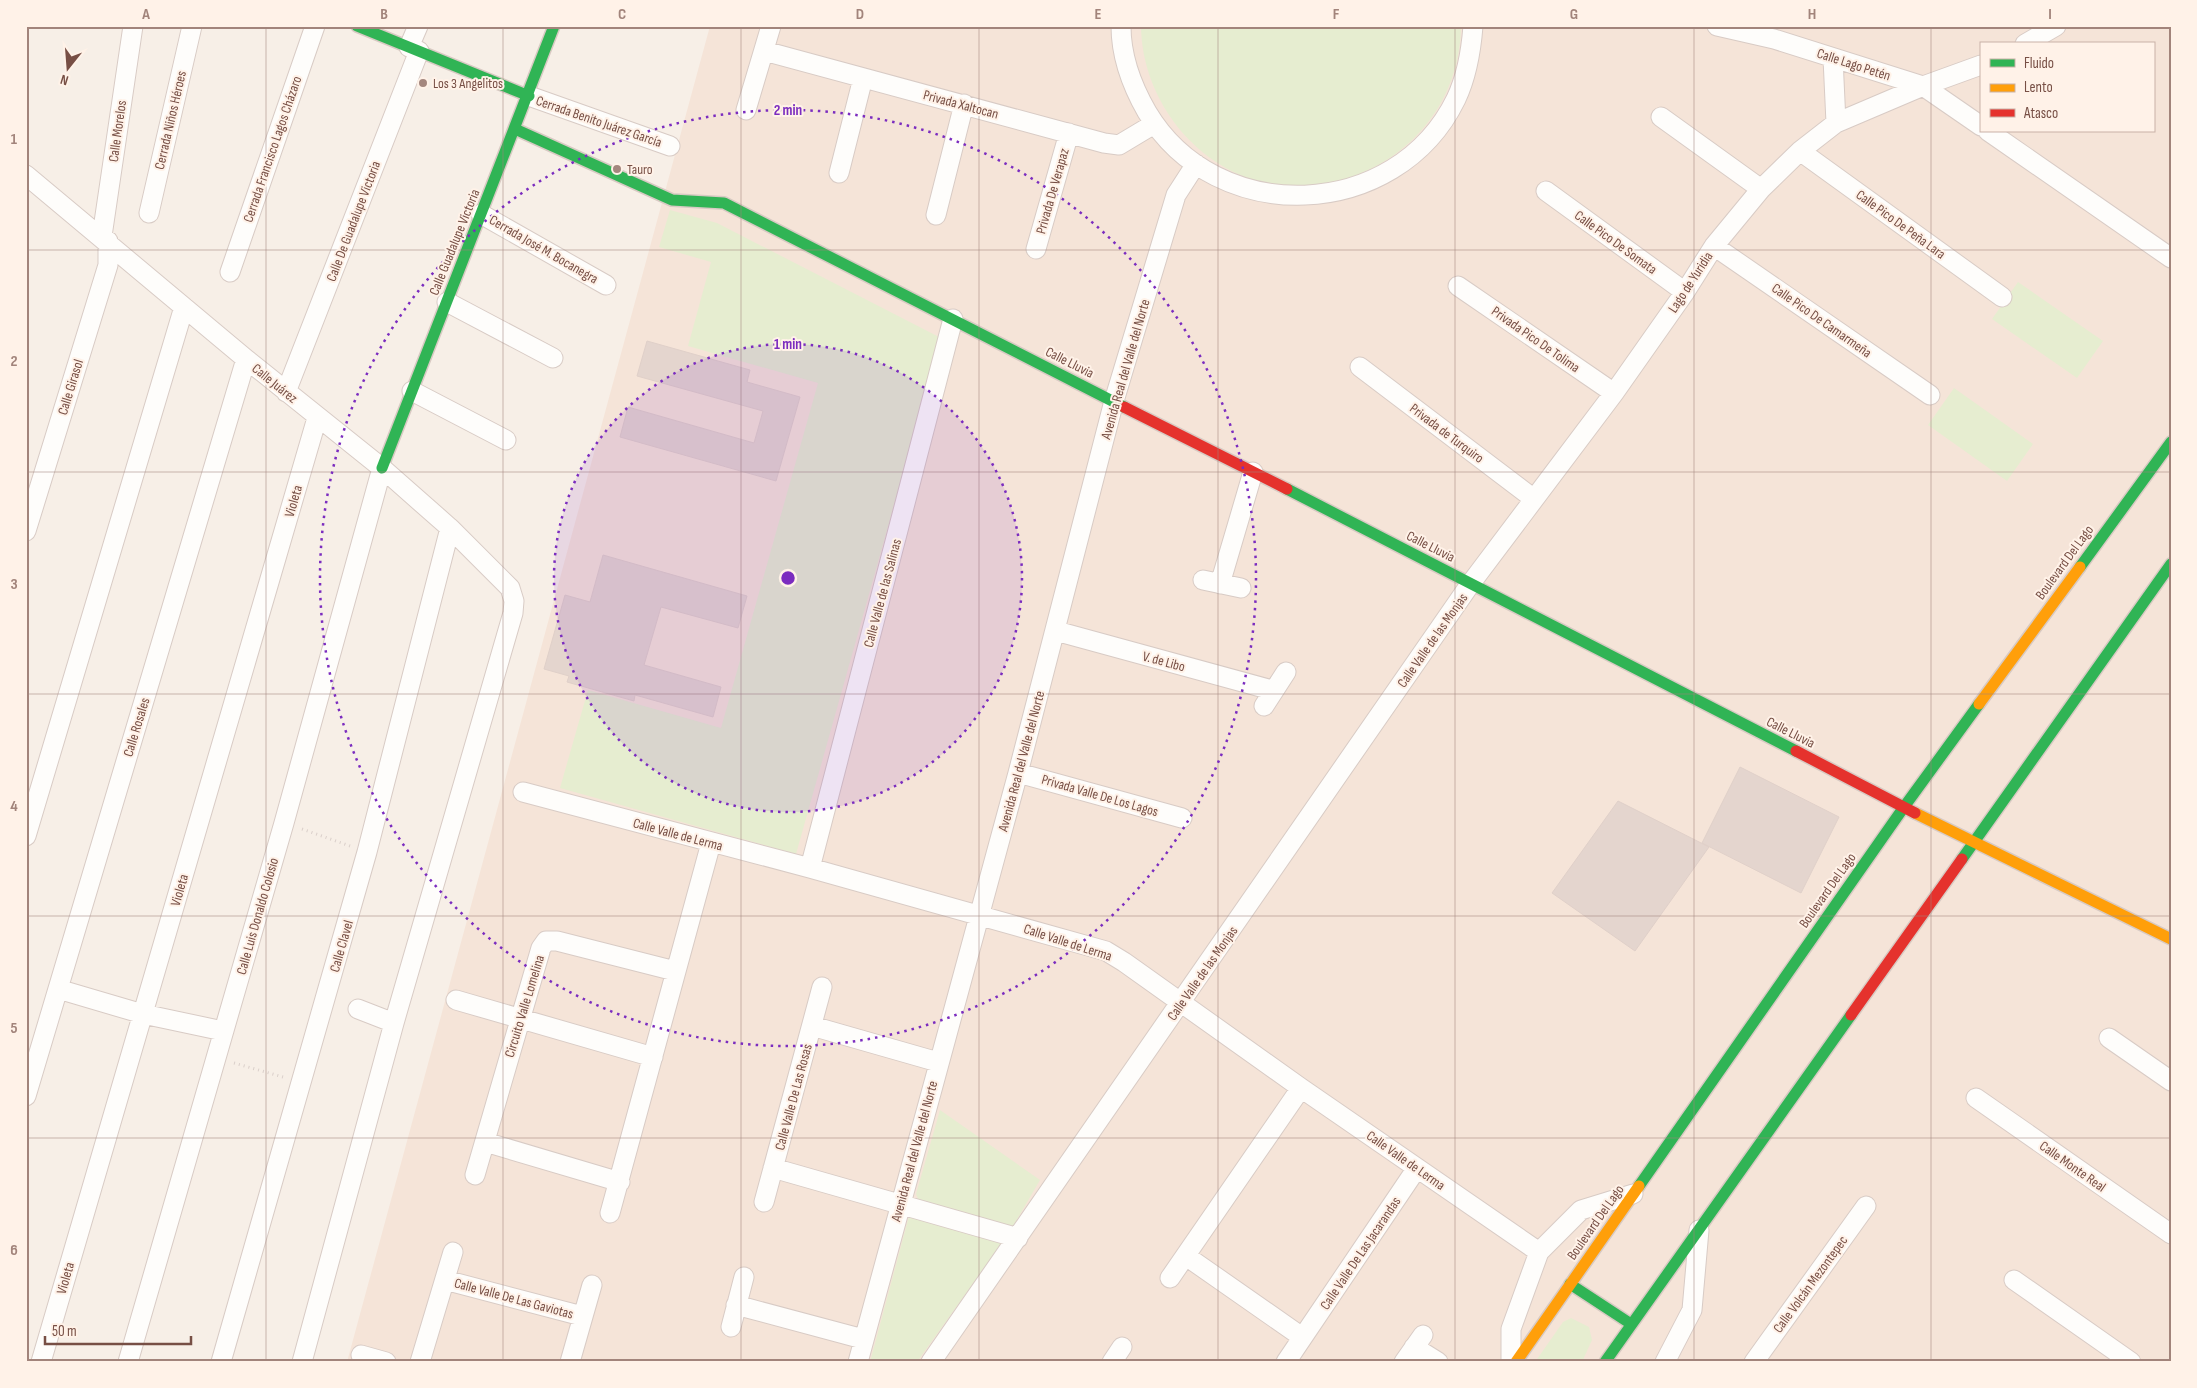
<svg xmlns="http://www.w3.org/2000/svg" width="2197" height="1388" font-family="'Sofia Sans Condensed',sans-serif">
  <rect width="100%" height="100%" fill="#f7efe7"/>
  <path fill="#f5e4d8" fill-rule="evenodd" d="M710,26h1461v1336h-1824zM1981,44h172v87h-172z"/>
  <path fill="#e6edd0" d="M1141,26h320c-1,88 -69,154 -154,160 -90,7 -165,-73 -166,-160z
    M670,210l47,13 224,115 -145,516 -236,-66 28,-98 133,38 97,-345 -130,-37 23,-84 -52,-15z
    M2018,282l85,59 -26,37 -85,-59z
    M1954,388l79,56 -26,37 -79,-56z
    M940,1110l100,70 -28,48 -94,-29 -2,-5z
    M909,1216l93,27 -85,119h-47z
    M1571,1318l18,9 3,13 -10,22h-47l28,-40z"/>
  <path fill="#e4d5ce" stroke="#e0d0c9" d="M647,341l103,29 -3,12 53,15 -24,84 -156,-44 8,-30 126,36 9,-32 -126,-35z
    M603,555l144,41 -9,32 -77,-21 -17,58 77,22 -8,30 -78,-22 -1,6 -67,-19 2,-6 -25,-7 21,-74 25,7z
    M1740,767l99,50 -38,76 -99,-50z
    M1618,801l91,46 -74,104 -83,-58z"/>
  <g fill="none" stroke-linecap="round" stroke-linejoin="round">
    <defs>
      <path id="street" d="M1121,26c0,31 11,60 26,86 69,116 249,110 309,-13 11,-23 15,-47 17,-73
        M1717,26l57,13 149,47 58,40
        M2025,44l31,-18
        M409,47l9,-21
        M764,51l340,92 15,2 35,-21
        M1833,58l3,65
        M529,96l141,50
        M746,110l25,-84
        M1661,117l100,72
        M1988,131l183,127
        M1800,151l202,146
        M839,173l24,-95
        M26,175l220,184 136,109 68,60 60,60 4,13 -1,12 -119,410 -92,339
        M1546,191l139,101
        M149,213l43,-187
        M481,214l125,71
        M936,215l28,-111
        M102,236l31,-210
        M1714,246l216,149
        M1036,249l33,-116
        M230,272l85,-246
        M1458,286l156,107
        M447,302l106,56
        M1360,367l174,132
        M412,391l94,49
        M286,392l133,-341
        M26,531l82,-266v-24
        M1203,580l38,8
        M1220,584l33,-112
        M1056,631l216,59
        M1264,706l22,-34
        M1018,773l164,45
        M523,792l287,76 296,83 18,11 177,126 238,164
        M26,836l158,-529
        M810,868l143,-549
        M58,989l85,25 80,17
        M456,1000l197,57
        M358,1009l36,14
        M812,1026l126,36
        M2109,1038l62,43
        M26,1096l220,-737
        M1976,1098l195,136
        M485,1142l135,40
        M773,1168l245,70
        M475,1175l66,-227 5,-7h11l118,30
        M764,1202l58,-215
        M610,1213l101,-370
        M1186,1256l116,81
        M1170,1278l131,-190
        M445,1280l137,36
        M2014,1280l117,82
        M736,1305l127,34
        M731,1327l13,-50
        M1414,1347l24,15
        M361,1355l25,7
        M41,1362l276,-944
        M128,1362l156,-539 98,-355
        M221,1362l146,-510 83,-324
        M420,1362l33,-110
        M570,1362l22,-77
        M858,1362l160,-589 96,-372 62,-206 20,-31
        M931,1362l540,-779 143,-190 71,-101 29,-46 47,-57 39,-38 36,-28 87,-37 58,-21
        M1112,1362l10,-15
        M1286,1362l131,-194
        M1404,1362l19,-27
        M1511,1362v-33l28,-77 42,-42 52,-16
        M1665,1362l27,-52 7,-80
        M1754,1362l112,-156"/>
      <path id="fast" d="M357,26l172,70
        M515,129l157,71 52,3 400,204
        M382,468l172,-442
        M1287,489l509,262
        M2080,567l91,-125
        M1962,859l209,-295
        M1639,1186l265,-379 75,-103
        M1570,1284l61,40
        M1605,1362l246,-347"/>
      <path id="slow" d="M1979,704l101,-137
        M1915,813l256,126
        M1516,1362l123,-176"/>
      <path id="jam" d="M1124,407l163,82
        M1796,751l119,62
        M1851,1015l111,-156"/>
    </defs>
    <use href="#street" stroke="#d8cbc5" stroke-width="21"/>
    <use href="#fast" stroke="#d8cac3" stroke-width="14"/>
    <use href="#slow" stroke="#d8cac3" stroke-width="14"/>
    <use href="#jam" stroke="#d8cac3" stroke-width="14"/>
    <path stroke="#dacfca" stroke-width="3" stroke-dasharray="1 4" stroke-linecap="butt" d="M302,829l48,17
      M234,1063l49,14"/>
    <use href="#street" stroke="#fefdfb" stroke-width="19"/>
    <use href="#fast" stroke="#30b455" stroke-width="11"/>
    <use href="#slow" stroke="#ff9f0a" stroke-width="11"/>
    <use href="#jam" stroke="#e5322d" stroke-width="11"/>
  </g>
  <path fill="none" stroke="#a2847b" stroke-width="1" stroke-opacity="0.55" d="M266,26v1336M503,26v1336M741,26v1336M979,26v1336M1218,26v1336M1455,26v1336M1694,26v1336M1931,26v1336M26,250h2145M26,472h2145M26,694h2145M26,916h2145M26,1138h2145"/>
  <circle cx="788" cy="578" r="234" fill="#7b2cbf" fill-opacity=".12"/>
  <g fill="none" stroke="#7b2cbf" stroke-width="2.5" stroke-dasharray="2.5 5">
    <circle cx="788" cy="578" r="234"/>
    <circle cx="788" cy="578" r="468"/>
  </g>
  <g fill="#a4877e" stroke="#fff2e8" stroke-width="2">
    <circle cx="423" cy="83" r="5"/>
    <circle cx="617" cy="169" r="5"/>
  </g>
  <g text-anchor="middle" stroke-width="4" stroke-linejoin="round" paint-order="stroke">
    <g font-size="14" fill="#774f45" stroke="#fff2e8">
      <text transform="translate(1854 64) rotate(18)" y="5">Calle Lago Petén</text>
      <text transform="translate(961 104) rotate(15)" y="5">Privada Xaltocan</text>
      <text transform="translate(170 120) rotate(-77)" y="5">Cerrada Niños Héroes</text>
      <text transform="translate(599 121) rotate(19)" y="5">Cerrada Benito Juárez García</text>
      <text transform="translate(117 131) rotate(-82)" y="5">Calle Morelos</text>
      <text transform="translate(272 149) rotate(-71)" y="5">Cerrada Francisco Lagos Cházaro</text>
      <text transform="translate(1052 191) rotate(-74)" y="5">Privada De Verapaz</text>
      <text transform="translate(353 221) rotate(-69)" y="5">Calle De Guadalupe Victoria</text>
      <text transform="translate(1901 224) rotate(36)" y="5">Calle Pico De Peña Lara</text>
      <text transform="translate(454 242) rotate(-68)" y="5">Calle Guadalupe Victoria</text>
      <text transform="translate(1616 242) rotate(36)" y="5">Calle Pico De Somata</text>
      <text transform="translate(544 249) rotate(30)" y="5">Cerrada José M. Bocanegra</text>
      <text transform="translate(1690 282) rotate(-57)" y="5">Lago de Yuridia</text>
      <text transform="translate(1822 320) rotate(35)" y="5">Calle Pico De Camarmeña</text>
      <text transform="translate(1536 339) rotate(35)" y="5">Privada Pico De Tolima</text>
      <text transform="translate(1070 362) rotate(27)" y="5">Calle Lluvia</text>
      <text transform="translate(1125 369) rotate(-74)" y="5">Avenida Real del Valle del Norte</text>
      <text transform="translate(275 383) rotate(39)" y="5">Calle Juárez</text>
      <text transform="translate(70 387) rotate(-73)" y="5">Calle Girasol</text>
      <text transform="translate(1447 433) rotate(37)" y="5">Privada de Turquiro</text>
      <text transform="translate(293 501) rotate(-74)" y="5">Violeta</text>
      <text transform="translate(1431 546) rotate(27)" y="5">Calle Lluvia</text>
      <text transform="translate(2064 562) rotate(-54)" y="5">Boulevard Del Lago</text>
      <text transform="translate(882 593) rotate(-75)" y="5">Calle Valle de las Salinas</text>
      <text transform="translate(1432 640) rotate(-55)" y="5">Calle Valle de las Monjas</text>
      <text transform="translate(1164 661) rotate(15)" y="5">V. de Libo</text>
      <text transform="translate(136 727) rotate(-73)" y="5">Calle Rosales</text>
      <text transform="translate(1791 732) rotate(27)" y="5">Calle Lluvia</text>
      <text transform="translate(1021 761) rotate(-75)" y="5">Avenida Real del Valle del Norte</text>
      <text transform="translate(1100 795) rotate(16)" y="5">Privada Valle De Los Lagos</text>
      <text transform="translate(678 834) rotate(15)" y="5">Calle Valle de Lerma</text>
      <text transform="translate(179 890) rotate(-74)" y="5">Violeta</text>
      <text transform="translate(1827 890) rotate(-55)" y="5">Boulevard Del Lago</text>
      <text transform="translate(257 916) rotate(-74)" y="5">Calle Luis Donaldo Colosio</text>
      <text transform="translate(1068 942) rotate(18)" y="5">Calle Valle de Lerma</text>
      <text transform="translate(341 946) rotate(-74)" y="5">Calle Clavel</text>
      <text transform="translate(1202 973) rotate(-55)" y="5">Calle Valle de las Monjas</text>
      <text transform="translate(524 1006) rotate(-73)" y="5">Circuito Valle Lomelina</text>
      <text transform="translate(793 1097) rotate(-75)" y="5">Calle Valle De Las Rosas</text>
      <text transform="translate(914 1151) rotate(-75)" y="5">Avenida Real del Valle del Norte</text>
      <text transform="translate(1406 1160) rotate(35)" y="5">Calle Valle de Lerma</text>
      <text transform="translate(2073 1166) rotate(35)" y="5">Calle Monte Real</text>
      <text transform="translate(1595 1222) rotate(-55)" y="5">Boulevard Del Lago</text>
      <text transform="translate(1360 1253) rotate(-56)" y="5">Calle Valle De Las Jacarandas</text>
      <text transform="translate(65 1278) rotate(-74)" y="5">Violeta</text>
      <text transform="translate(1810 1284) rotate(-54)" y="5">Calle Volcán Mezontepec</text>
      <text transform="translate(514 1298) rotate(15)" y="5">Calle Valle De Las Gaviotas</text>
    </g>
    <g font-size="14" fill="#774f45" stroke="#fff2e8" text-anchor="start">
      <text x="433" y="88">Los 3 Angelitos</text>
      <text x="627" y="174">Tauro</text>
    </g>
  </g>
  <circle cx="788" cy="578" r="8" fill="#7b2cbf" stroke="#fff2e8" stroke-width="2.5"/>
  <g font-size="15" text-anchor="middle" font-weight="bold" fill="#7b2cbf" stroke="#fff2e8" stroke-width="4" stroke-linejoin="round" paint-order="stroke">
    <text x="788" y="115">2 min</text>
    <text x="788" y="349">1 min</text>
  </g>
  <rect width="2197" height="1388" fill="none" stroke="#fff2e8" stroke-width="55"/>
  <rect x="1980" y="42" width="175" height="90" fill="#fff2e8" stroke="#c9b1a7"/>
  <rect x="1990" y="59" width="25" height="8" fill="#30b455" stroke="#c9b1a7"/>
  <text x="2024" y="68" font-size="15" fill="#774f45">Fluido</text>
  <rect x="1990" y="84" width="25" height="8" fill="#ff9f0a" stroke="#c9b1a7"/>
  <text x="2024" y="92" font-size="15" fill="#774f45">Lento</text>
  <rect x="1990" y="109" width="25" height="8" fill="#e5322d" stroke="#c9b1a7"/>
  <text x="2024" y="118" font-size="15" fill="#774f45">Atasco</text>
  <g transform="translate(68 68) rotate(197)" stroke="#fff2e8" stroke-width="4" paint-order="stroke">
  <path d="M0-4L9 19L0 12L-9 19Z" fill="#774f45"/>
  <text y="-8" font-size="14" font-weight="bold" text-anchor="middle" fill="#774f45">N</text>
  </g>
  <path d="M45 1336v8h146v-8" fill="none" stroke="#774f45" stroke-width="2.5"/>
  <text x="52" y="1336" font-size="15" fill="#774f45" stroke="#fff2e8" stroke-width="4" paint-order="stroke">50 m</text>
  <rect x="28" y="28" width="2142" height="1332" fill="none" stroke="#a2847b" stroke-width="2"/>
  <g font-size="16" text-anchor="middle" font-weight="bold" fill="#a2847b">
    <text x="146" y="19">A</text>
    <text x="384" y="19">B</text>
    <text x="622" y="19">C</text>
    <text x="860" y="19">D</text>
    <text x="1098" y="19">E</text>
    <text x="1336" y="19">F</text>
    <text x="1574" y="19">G</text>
    <text x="1812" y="19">H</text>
    <text x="2050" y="19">I</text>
    <text x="14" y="144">1</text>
    <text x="14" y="366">2</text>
    <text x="14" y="589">3</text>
    <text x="14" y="811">4</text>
    <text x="14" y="1033">5</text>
    <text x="14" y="1255">6</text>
  </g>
</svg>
